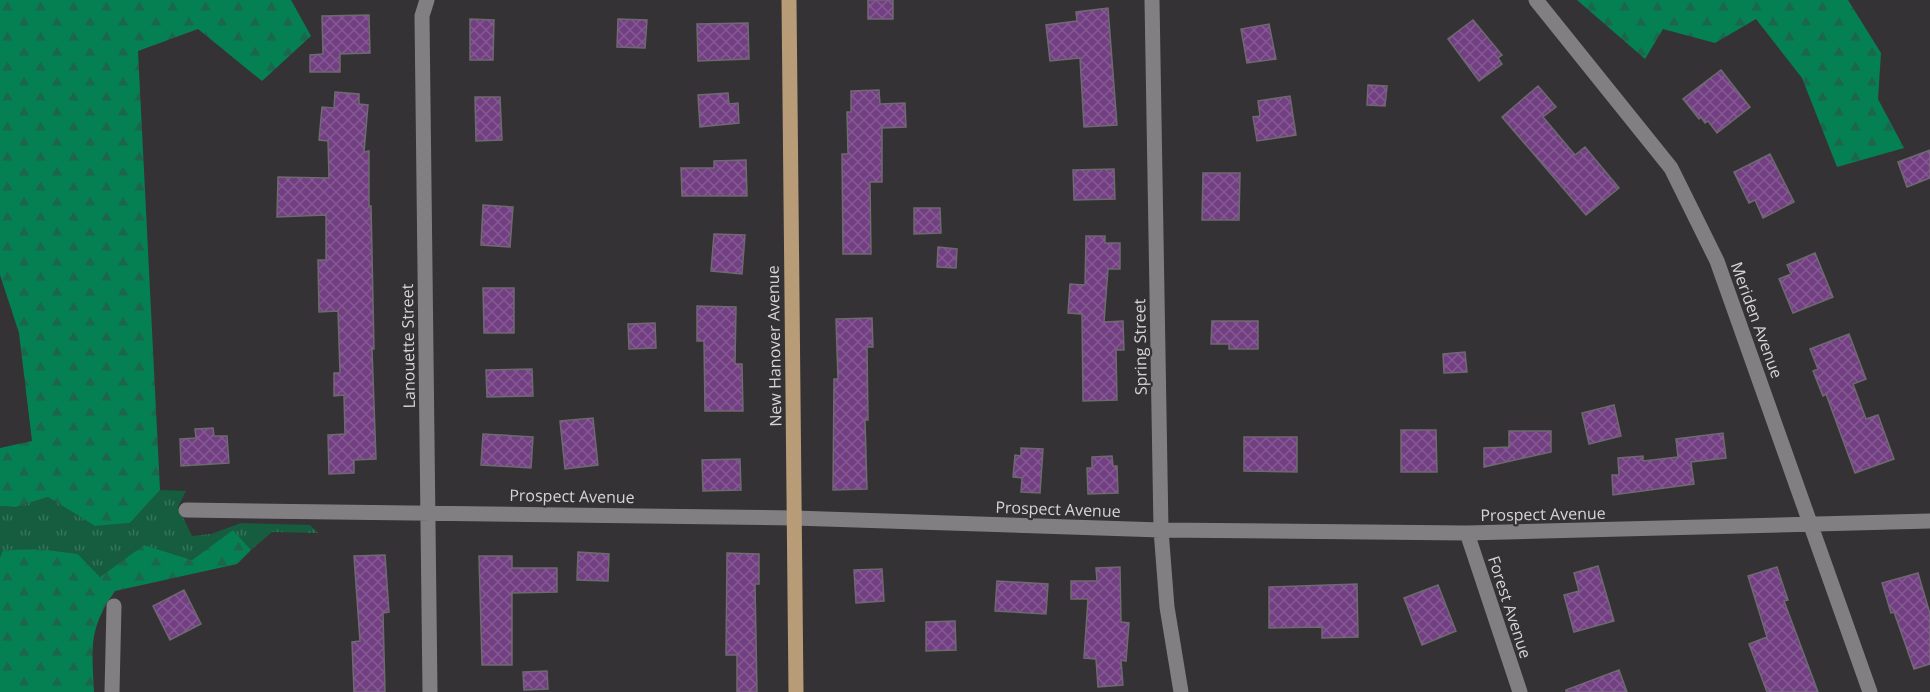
<svg xmlns="http://www.w3.org/2000/svg" width="1930" height="692" font-family="'Open Sans',sans-serif">
  <defs>
    <pattern id="grass-tufts" width="24" height="20" patternUnits="userSpaceOnUse" patternTransform="scale(1.5)"><rect width="24" height="20" fill="#155d3e"/><path d="M3 7l-1-3M5 7V3M7 7l1-3M15 17l-1-3M17 17v-4M19 17l1-3" fill="none" stroke="#367359"/></pattern>
    <pattern id="forest-firs" width="22" height="20" patternUnits="userSpaceOnUse" patternTransform="scale(1.5)"><rect width="22" height="20" fill="#048053"/><path d="M5 1l3.5 6h-7zM16 11l3.5 6h-7z" fill="#1c664b"/></pattern>
    <pattern id="building-cross-hatch" width="8" height="8" patternUnits="userSpaceOnUse" patternTransform="scale(1.5)"><rect width="8" height="8" fill="#723f82"/><path d="M0 0l8 8M0 8l8-8" fill="none" stroke="#855a93"/></pattern>
  </defs>
  <rect width="100%" height="100%" fill="#343235"/>
  <path fill="url(#grass-tufts)" d="M160,490l26,1 -8,16 14,29 19,-2 30,-11 69,2 8,8 -46,-1 -21,18 -18,-20 -41,30 -48,-15 -44,32 -22,-23 -37,-5 -38,1 -3,6v-50l16,1 32,-10 47,29 35,-3z"/>
  <path fill="url(#forest-firs)" d="M0,0h291l20,36 -49,45 -64,-52 -60,22 22,439 -30,33 -35,3 -47,-29 -32,10 -16,-1v-58l32,-7 -13,-108 -19,-58z
    M1577,0h271l33,53 -3,46 26,49 -67,19 -35,-89 -46,-59 -41,24 -52,-14 -18,30z
    M233,530l18,20 -14,14 -122,27c-27,39 -23,56 -21,101h-94v-135l3,-7 38,-1 37,5 22,23 44,-32 48,15z"/>
  <path fill="url(#building-cross-hatch)" stroke="#6d6b6e" stroke-width="1.5" d="M868,0h25v19h-25z
    M1108,8l9,117 -33,2 -4,-69 -30,3 -4,-36 31,-4 -1,-9z
    M369,15l1,38 -30,1v18h-30v-17l13,-1 -1,-38z
    M470,19l24,1 -1,40h-23z
    M618,19l29,1 -2,28 -28,-1z
    M1473,20l29,35 -4,3 4,6 -23,17 -31,-42z
    M748,23l1,36 -51,2 -1,-37z
    M1269,24l7,35 -29,4 -6,-34z
    M1721,70l29,37 -33,26 -9,-12 -3,2 -4,-6 -2,2 -16,-20z
    M1368,85l19,1 -2,20 -18,-1z
    M1538,86l18,21 -13,10 32,38 10,-8 34,41 -33,27 -84,-98z
    M879,90l1,14 25,-1 1,24 -24,1v54h-12l1,72h-28l-1,-100h6l-1,-42h4v-21z
    M335,92l24,2v10l9,1 -4,47 5,-1v55h2l3,143h-2l4,110 -22,1v13l-25,1 -1,-39 17,-1 -1,-39 -10,1v-23h6l-2,-62 -19,1 -1,-52h8v-45l-49,2 1,-40 51,1 -1,-37 -9,-1 3,-33 12,1z
    M728,93l1,11 9,-1 1,20 -39,4 -2,-32z
    M1290,96l6,39 -39,6 -4,-24 7,-1 -2,-15z
    M475,97h25l2,43 -26,1z
    M1930,150v28l-23,9 -9,-25z
    M1770,154l24,48 -31,16 -8,-18 -6,3 -15,-31z
    M746,160l1,36h-65l-1,-28h33v-7z
    M1114,169l1,30 -41,1 -1,-30z
    M1203,173h37l-1,47h-37z
    M483,205l30,2 -3,40 -29,-2z
    M914,208h26l1,25 -27,1z
    M714,234l31,1 -3,39 -31,-3z
    M1086,236h19v7h15v26h-12l-4,53 19,-1 1,29h-8l1,50 -34,1 -1,-87 -14,-1 2,-29 15,1z
    M938,247l19,2 -1,19 -19,-1z
    M1815,253l18,44 -40,16 -14,-34 12,-5 -4,-9z
    M483,288h31v45h-30z
    M697,306l39,1 -1,57h7l1,47h-38l-1,-70h-7z
    M872,318l1,29h-6l1,73h-3l2,69 -34,1 1,-111h4l-2,-60z
    M1212,321h46v28h-29v-5h-18z
    M655,323l1,25 -27,1 -1,-25z
    M1849,334l17,45 -13,5 13,35 12,-4 16,44 -39,14 -29,-79 -3,2 -10,-25 5,-2 -8,-20z
    M1465,352l2,20 -23,1 -1,-19z
    M532,369l1,27 -46,1 -1,-27z
    M1614,405l7,31 -32,8 -7,-31z
    M593,418l5,47 -33,4 -5,-48z
    M213,428l1,8h13l2,27 -48,3 -1,-27 16,-1 -1,-9z
    M1401,430h35l1,42h-36z
    M1509,431h42v21l-67,15v-19l25,-1z
    M1723,433l3,25 -35,4 3,22 -81,11 -1,-20h7l-1,-17 25,-2v5l35,-4 -2,-18z
    M483,434l50,3 -2,31 -50,-3z
    M1244,437h53v35l-53,-1z
    M1021,448l22,1 -3,44 -19,-1 1,-14 -9,-1 2,-22 6,1z
    M1112,456l1,10h4l1,27 -30,1 -1,-26h5v-11z
    M740,459l1,31 -38,1 -1,-31z
    M578,552l31,2 -1,27 -31,-1z
    M727,553l32,1v30h-4l2,108h-20v-37h-11z
    M385,555l4,57 -6,1 2,79h-31l-2,-50 8,-1 -6,-85z
    M479,556h33v12h45v24l-45,1v72h-30z
    M1598,566l16,55 -40,11 -10,-37 15,-4 -5,-18z
    M1120,567l1,55 8,1 -3,38 -5,-1 2,25 -25,2 -2,-28 -12,-1 4,-59h-17v-18h26l-1,-13z
    M1777,567l11,33 -4,1 34,91h-51l-18,-48 18,-7 -19,-61z
    M882,569l2,32 -28,2 -2,-33z
    M1918,573l12,41v50l-16,5 -20,-57 -3,1 -9,-30z
    M997,581l51,3 -2,30 -51,-3z
    M1357,584l1,53 -36,1v-11l-53,1v-41z
    M1438,585l18,46 -34,14 -18,-47z
    M184,590l17,34 -31,16 -17,-34z
    M955,621l1,29 -30,1v-29z
    M1619,670l8,22h-61v-2z
    M547,671l1,18 -24,1 -1,-18z"/>
  <g fill="none" stroke-linecap="round" stroke-linejoin="round">
    <path stroke="#827f83" stroke-width="15" d="M427,0l-5,16 8,676
      M1152,0l9,530 6,77 14,85
      M1536,0l135,168 46,93 153,431
      M186,510l608,8 367,12 306,3 463,-12
      M1467,533l53,159
      M112,692l2,-86"/>
    <path stroke="#b89b77" stroke-width="15" d="M789,0l7,692"/>
  </g>
  <g text-anchor="middle" stroke-width="4.5" stroke-linejoin="round" paint-order="stroke">
    <g font-size="16" fill="#d5d4d6" stroke="#343235">
      <text transform="translate(1757 320) rotate(70)" y="6">Meriden Avenue</text>
      <text transform="translate(408 346) rotate(-91)" y="6">Lanouette Street</text>
      <text transform="translate(774 346) rotate(-91)" y="6">New Hanover Avenue</text>
      <text transform="translate(1140 347) rotate(-91)" y="6">Spring Street</text>
      <text transform="translate(572 496) rotate(1)" y="6">Prospect Avenue</text>
      <text transform="translate(1058 509) rotate(2)" y="6">Prospect Avenue</text>
      <text transform="translate(1543 514) rotate(-1)" y="6">Prospect Avenue</text>
      <text transform="translate(1510 607) rotate(72)" y="6">Forest Avenue</text>
    </g>
  </g>
</svg>
